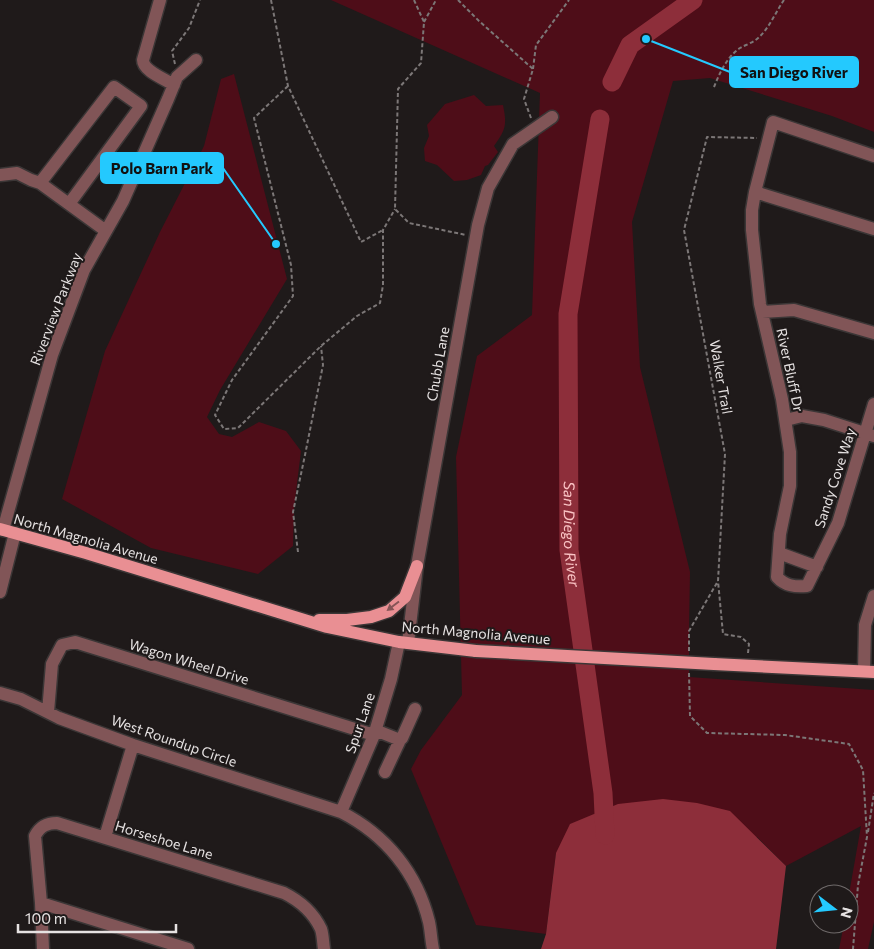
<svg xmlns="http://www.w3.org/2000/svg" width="874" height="949" font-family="Commissioner,sans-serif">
  <rect width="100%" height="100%" fill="#1f1a1a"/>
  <path fill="#4e0d18" d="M331,0h543v132l-42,-16 -122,-38 -37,3 -41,141 8,145 50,205 -1,59v46l185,13v232l-6,27h-29l5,-25h5v-30l12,-68 -75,40 -29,-29 -201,16 -10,81 -70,-9 -65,-156 10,-19 41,-55 -6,-238 21,-101 55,-41 8,-222z
    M234,74l53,205 -67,111 -13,27 12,17 13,3 27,-15 27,9 15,20 -7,57 -1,38 -35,28 -107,-26 -89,-49 43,-148 55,-119 44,-86 17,-67z
    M474,95l12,11 17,-1c4,20 3,24 -9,41l4,6 -10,13 -3,1 -4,9 -14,5 -13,1 -17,-16 -12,-4 -1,-13 5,-12 -2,-11 18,-21z"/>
  <path fill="#8d2e3a" d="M663,799l34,4 33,8 56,55 -10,83h-235l5,-15 10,-81 14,-29 48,-20z"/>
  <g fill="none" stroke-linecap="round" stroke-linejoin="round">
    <g stroke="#8d2e3a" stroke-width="19">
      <path d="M612,82l18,-37 63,-45"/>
      <path id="s1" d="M600,119l-32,195 1,236 34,243 2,42"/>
    </g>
    <defs>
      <path id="minor" d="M160,0l-17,60c0,11 22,19 31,25
        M874,156l-101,-34 -18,70 -3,18v20l8,74 22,95 8,53v34l-10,48 -3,43c8,9 18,10 30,9l31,-63 36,-119
        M0,175l17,-2 14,7 9,3
        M755,192l119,37
        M69,204l72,-98 -27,-19 -74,96 66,48
        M762,312l32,-2 80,23
        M786,420l16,-4 22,4 50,16
        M3,530l49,-175 32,-85 39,-69 45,-102 9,-22 19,-17
        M779,553l38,14
        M0,592l15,-59
        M408,643l9,-77 61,-341 10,-37 25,-44 39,-27
        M864,671l1,-46 9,-29
        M0,693l21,6 38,19 74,27 208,67c45,23 76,61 88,110 2,9 2,18 4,27
        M48,712l4,-48 10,-19 13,-3 299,93
        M375,730l25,10 -15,32
        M400,740l2,-2 13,-29
        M341,812l33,-77 17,-56 8,-37
        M105,837l28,-92
        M41,903l147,46
        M43,949l-2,-46 -6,-67c5,-10 12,-13 22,-13l227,70c16,8 29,19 37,36 2,6 2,14 3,20"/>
      <path id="major" d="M0,529l86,24 241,74 72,15 77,9
        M319,620h28l24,-3 18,-6 16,-14 12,-31
        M714,664l160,8"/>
    </defs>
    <use href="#minor" stroke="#3b3636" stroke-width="15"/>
    <use href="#major" stroke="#3b3636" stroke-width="15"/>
    <path stroke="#7c7777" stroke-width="2" stroke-dasharray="4 2.5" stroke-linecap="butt" d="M271,0l17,86 73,156 22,-12
      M414,0l10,22 -3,41 -23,26 -3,120 14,14 57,12
      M458,0l21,21 54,48 -9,30 7,19
      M424,22l12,-22
      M175,64l-3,-13 17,-23 11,-28
      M533,69l3,-24 33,-45
      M288,86l-34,32 37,147 2,31 -61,84 -17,35 9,14 14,-1 83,-82 36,-30 23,-13 3,-18v-55l12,-21
      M714,87c6,-15 13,-30 26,-39 5,-3 12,-5 17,-9 12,-10 18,-26 27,-39
      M298,552l-5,-40 12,-57 18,-90 -2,-19
      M689,651v-20l29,-50
      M748,653l1,-9 -8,-7 -18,-3 -5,-53 7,-127 -41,-224 23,-93 50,1
      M689,673l1,43 17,17 78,2 64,9 14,26 4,67 -9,48 -5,64
      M868,832l6,-39"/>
    <use href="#minor" stroke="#815557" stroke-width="12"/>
    <use href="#major" stroke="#e98f93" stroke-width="12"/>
    <defs>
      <path id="major-bridge" d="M476,651l238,13"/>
    </defs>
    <use href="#major-bridge" stroke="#3b3636" stroke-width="15" stroke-linecap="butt"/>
    <use href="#major-bridge" stroke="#e98f93" stroke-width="12"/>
  </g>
  <defs><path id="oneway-solid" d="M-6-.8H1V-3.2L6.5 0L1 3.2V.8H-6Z" transform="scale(1.25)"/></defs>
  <use fill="#845456" href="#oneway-solid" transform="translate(393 606) rotate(143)"/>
  <g text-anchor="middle" stroke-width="4" stroke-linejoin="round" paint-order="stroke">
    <g font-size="14" fill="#e6e2e2" stroke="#1f1a1a">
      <text transform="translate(56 309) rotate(-69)" y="5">Riverview Parkway</text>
      <text transform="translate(438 364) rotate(-80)" y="5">Chubb Lane</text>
      <text transform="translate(790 370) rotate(78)" y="5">River Bluff Dr</text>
      <text transform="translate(721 377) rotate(80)" y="5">Walker Trail</text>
      <text transform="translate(835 478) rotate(-72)" y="5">Sandy Cove Way</text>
      <text transform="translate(86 539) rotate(16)" y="5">North Magnolia Avenue</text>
      <text transform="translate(476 633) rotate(5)" y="5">North Magnolia Avenue</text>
      <text transform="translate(189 662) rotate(17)" y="5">Wagon Wheel Drive</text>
      <text transform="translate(360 723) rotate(-71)" y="5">Spur Lane</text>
      <text transform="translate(174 741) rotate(19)" y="5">West Roundup Circle</text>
      <text transform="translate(164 840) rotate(17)" y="5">Horseshoe Lane</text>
    </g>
    <g font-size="15" font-style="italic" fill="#fac3c4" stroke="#1f1a1a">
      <text dy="5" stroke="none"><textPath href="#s1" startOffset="418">San Diego River</textPath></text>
    </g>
  </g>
  <path fill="none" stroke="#24c9fe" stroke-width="2" d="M646 39L730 72M276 244L223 168"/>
  <g fill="#24c9fe" stroke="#1f1a1a" stroke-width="2">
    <circle cx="646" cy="39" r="5"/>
    <circle cx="276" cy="244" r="5"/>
  </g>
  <g fill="#24c9fe" stroke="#24c9fe" stroke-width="2">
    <rect x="730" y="57" width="128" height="30" rx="5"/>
    <rect x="101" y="153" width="122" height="30" rx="5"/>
  </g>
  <g font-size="15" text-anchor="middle" font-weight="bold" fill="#111">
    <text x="794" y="78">San Diego River</text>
    <text x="162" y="174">Polo Barn Park</text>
  </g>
  <g transform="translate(834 909) rotate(106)"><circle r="24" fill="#1f1a1a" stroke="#6f6a6a"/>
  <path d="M0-4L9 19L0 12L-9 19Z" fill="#24c9fe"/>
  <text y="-8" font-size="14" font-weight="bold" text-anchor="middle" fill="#e6e2e2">N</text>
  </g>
  <path d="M18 924v8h158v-8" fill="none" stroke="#e6e2e2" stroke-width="2.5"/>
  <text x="25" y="924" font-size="15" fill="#e6e2e2" stroke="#1f1a1a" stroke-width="4" paint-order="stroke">100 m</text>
</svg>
